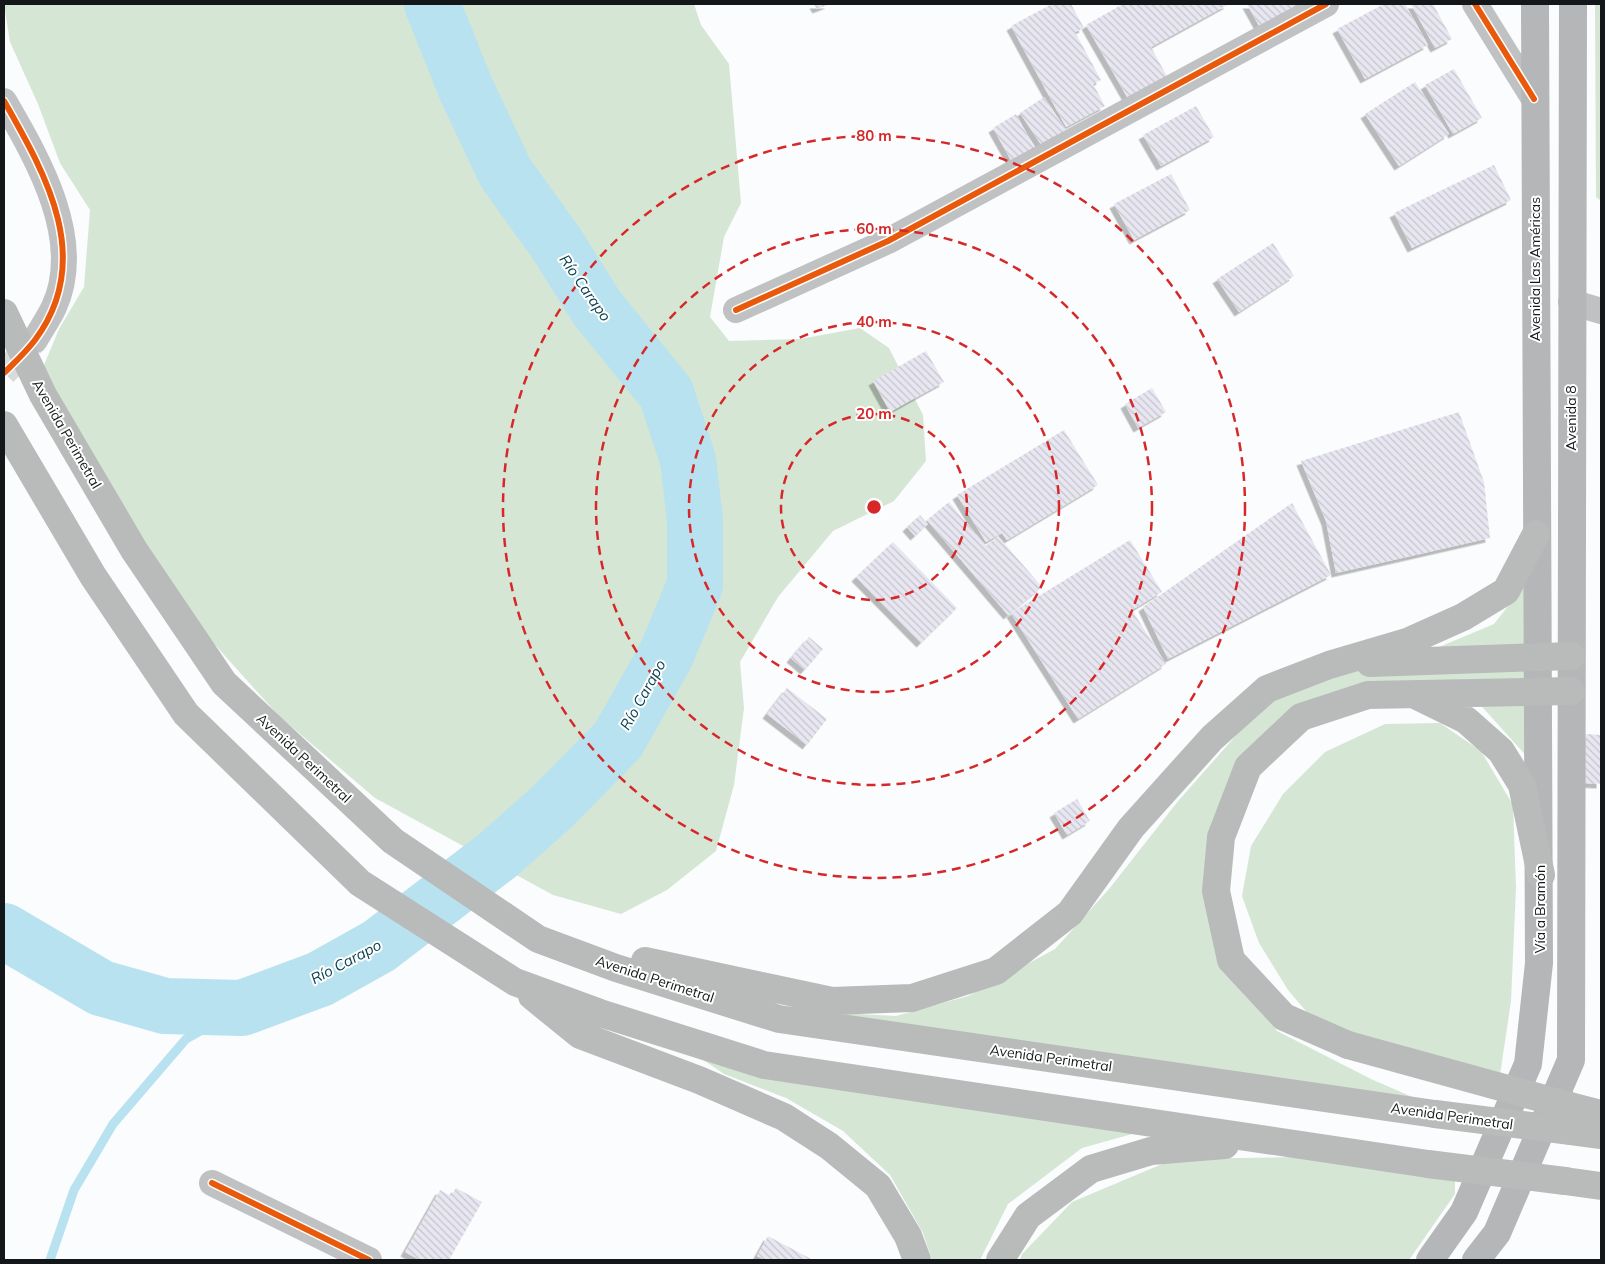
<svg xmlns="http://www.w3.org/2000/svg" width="1605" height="1264" font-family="Mulish,sans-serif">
  <defs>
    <pattern id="building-back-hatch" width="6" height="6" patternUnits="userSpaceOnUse" patternTransform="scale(1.25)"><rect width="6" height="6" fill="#e8e7f1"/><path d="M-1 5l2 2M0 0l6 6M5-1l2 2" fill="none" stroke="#c6c5ce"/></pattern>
    <filter id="shadow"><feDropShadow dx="-4.5" dy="4.5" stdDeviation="0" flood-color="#0004"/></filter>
  </defs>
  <rect width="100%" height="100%" fill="#fafcfe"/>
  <path fill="#d6e6d5" d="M4,4h690l7,21 28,39 12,139 -17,34 -14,80 19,24 71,-2 60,-11 29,20 34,67 3,46 -32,40 -61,30 -55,66 -38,65 4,46 -10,77 -18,66 -49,39 -46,24 -68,-19 -178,-97 -96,-82 -79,-88 -161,-251 20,-48 25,-42 6,-77 -30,-47 -22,-59 -28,-62z
    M1595,4h6v197l-5,-4z
    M1530,578l1,183 -56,-62 -149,13 -54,38 -47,59 4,149 48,73 94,48 101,44 -704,-114 128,7 72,-20 87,-47 54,-60 70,-89 83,-94 77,-33 100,-26 55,-23z
    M1440,723l41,28 32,54 3,83 -5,113 -14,94 -181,-72 -28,-33 -29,-47 -17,-47 9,-50 32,-52 42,-42 60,-28z
    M667,1035l494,91 -79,22 -74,56 -28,56h-48l-9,-27 -33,-58 -47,-44 -57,-33 -62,-24z
    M1373,1156l82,8v30l-46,66h-389l2,-6 50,-52 102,-43z"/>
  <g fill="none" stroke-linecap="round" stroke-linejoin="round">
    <path stroke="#b8e2ef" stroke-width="9" d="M50,1260l24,-70 39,-66 73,-85 56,-31"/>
    <path stroke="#b8e2ef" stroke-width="56" d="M4,931l97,57 64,18 77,2 78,-29 59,-33 119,-91 55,-49 65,-66 48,-85 29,-70v-65l-7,-60 -22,-67 -69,-85 -41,-65 -51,-71 -39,-83 -34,-85"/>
  </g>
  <path fill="url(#building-back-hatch)" filter="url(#shadow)" d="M814,4h16l-13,5z
    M1052,4h19l13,24 -9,4 26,48 -8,4 12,22 -39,21 -55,-101z
    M1123,4h106l-78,43 18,33 -39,22 -44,-77z
    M1247,4h54l-39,27z
    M1384,4h21l23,41 -63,34 -28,-50z
    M1411,4h22l19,35 -17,9z
    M1454,69l28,49 -29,16 -28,-49z
    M1415,82l34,52 -50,32 -34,-52z
    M1044,97l22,33 -24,16 -22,-33z
    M1196,106l18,31 -53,29 -18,-31z
    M1016,114l19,35 -23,13 -19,-34z
    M1494,165l17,35 -99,48 -18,-35z
    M1171,174l19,36 -56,30 -20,-36z
    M1273,243l21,33 -55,36 -22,-33z
    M926,351l18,31 -54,30 -17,-31z
    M1152,388l14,24 -28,16 -13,-24z
    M1459,412l25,70 6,56 -154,35 -10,-52 -25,-60z
    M1064,430l34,55 -91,55 -5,-7 -16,9 -29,-47z
    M949,502l37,44 12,-10 44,51 -34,28 -81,-95z
    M1292,503l39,72 -163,84 -25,-52z
    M920,515l8,9 -13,12 -8,-9z
    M1130,540l32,52 -30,18 34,54 -88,55 -67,-106z
    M893,542l64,66 -36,35 -65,-66z
    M809,637l14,12 -18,21 -14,-12z
    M787,688l40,31 -20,26 -40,-31z
    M1586,734l15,1v49l-18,-1z
    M1077,799l13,22 -23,14 -13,-22z
    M456,1188l26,14 -33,58h-29l-15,-8 35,-62 11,6z
    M768,1236l45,24h-48l-8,-4z"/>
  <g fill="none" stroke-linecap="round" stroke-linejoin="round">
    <path stroke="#d8dadc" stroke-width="26" stroke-dasharray="26 13" stroke-linecap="butt" d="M4,373l31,-33"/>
    <path stroke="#c0c1c2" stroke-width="26" d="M1475,4l59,95
      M4,101c33,57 81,138 50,206 -5,11 -13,22 -19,33
      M1571,302l30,9
      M736,310l152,-69 438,-237
      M212,1183l157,77"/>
    <path stroke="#b4b6b7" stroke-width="28" d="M1430,1260l34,-48 64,-148 11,-101 -4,-959
      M1476,1260l21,-27 74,-173 2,-1056"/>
    <path stroke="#b8bbba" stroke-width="28" d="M4,313l39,82 91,155 90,133 169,158 145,98 78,29 163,51 656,95
      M4,425l89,151 93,138 174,169 155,99 85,31 164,52 664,99
      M1370,663l201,-7
      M1417,696l49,24 35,31 21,34 19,90
      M645,961l187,40 80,-3 84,-27 74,-58 61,-85 81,-90 55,-49 62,-24 78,-23 56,-25 43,-26 30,-57
      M532,996l48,39 119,45 85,37 45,29 49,40 30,50 9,24
      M1348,1045l-64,-28 -53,-57 -15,-69 5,-54 27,-70 53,-50 67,-22 203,-4
      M1570,1106l31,8
      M1571,1131l30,4
      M1565,1181l36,5
      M1000,1260l28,-44 63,-47 60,-18 74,-6"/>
    <path stroke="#b8bbba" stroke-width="28" d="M1348,1045l222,61
      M1435,1114l136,17
      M1428,1164l137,17"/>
    <defs>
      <path id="cycleway" d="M1475,4l59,95
        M4,101c42,74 91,159 31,239 -9,12 -21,23 -31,33
        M736,310l152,-69 438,-237
        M212,1183l157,77"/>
    </defs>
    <use href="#cycleway" stroke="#fff" stroke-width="9"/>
    <use href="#cycleway" stroke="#e8590c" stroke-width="6"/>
  </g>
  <g fill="none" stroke="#d62828" stroke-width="2.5" stroke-dasharray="9 6">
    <circle cx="874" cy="507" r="93"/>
    <circle cx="874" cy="507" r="185"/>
    <circle cx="874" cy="507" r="278"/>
    <circle cx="874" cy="507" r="371"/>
  </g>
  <g text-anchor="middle" stroke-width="4" stroke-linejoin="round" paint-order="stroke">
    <g font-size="14" fill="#141719" stroke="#fff">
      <text transform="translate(1535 269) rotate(-90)" y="5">Avenida Las Américas</text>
      <text transform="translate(1571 418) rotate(-90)" y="5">Avenida 8</text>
      <text transform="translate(67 434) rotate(60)" y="5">Avenida Perimetral</text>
      <text transform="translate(304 758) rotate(43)" y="5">Avenida Perimetral</text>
      <text transform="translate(1540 909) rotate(-90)" y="5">Vía a Bramón</text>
      <text transform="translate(655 979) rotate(18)" y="5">Avenida Perimetral</text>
      <text transform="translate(1051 1058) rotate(8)" y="5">Avenida Perimetral</text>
      <text transform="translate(1452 1116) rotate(8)" y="5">Avenida Perimetral</text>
    </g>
    <g font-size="15" font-style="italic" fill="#0c424f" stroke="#fff">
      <text transform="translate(585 288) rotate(55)" y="5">Río Carapo</text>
      <text transform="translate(643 695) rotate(-61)" y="5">Río Carapo</text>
      <text transform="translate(346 962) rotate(-28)" y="5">Río Carapo</text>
    </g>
  </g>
  <circle cx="874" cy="507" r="8" fill="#d62828" stroke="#fff" stroke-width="2.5"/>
  <g font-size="15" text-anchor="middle" font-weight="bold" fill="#d62828" stroke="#fff" stroke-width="4" stroke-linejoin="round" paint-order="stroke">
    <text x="874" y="141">80 m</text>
    <text x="874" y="234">60 m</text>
    <text x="874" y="327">40 m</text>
    <text x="874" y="419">20 m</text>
  </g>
  <rect width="1605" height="1264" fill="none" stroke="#141719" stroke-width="10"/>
</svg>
